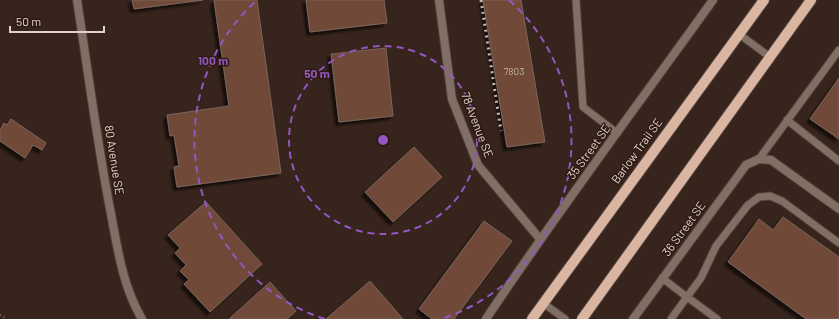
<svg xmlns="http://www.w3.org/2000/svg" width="839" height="319" font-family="Barlow,sans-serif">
  <defs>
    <filter id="shadow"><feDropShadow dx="-3.5" dy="3.5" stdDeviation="1" flood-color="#0009"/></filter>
  </defs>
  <rect width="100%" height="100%" fill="#37241c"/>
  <path fill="#6f4939" stroke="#7c655b" filter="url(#shadow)" d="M132,0h71l-69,9z
    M214,0h43l24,173 -104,14 -3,-20 5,-1 -5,-31 -4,1 -3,-21 62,-9z
    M306,0h78l3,23 -77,9z
    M483,0h38l24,142 -38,5z
    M386,48l7,68 -54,6 -8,-68z
    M839,78v61l-29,-20z
    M11,119l35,24 -4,7 -9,-5 -8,13 -25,-17v-11l4,-7 3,2z
    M414,147l28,30 -49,45 -28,-30z
    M206,202l56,62 -52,48 -26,-28 5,-4 -9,-9 6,-6 -11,-12 5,-5 -12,-13z
    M783,217l56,40v62h-33l-78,-57 31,-43 14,11z
    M484,221l28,20 -58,78h-22l-13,-10z
    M370,281l33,38h-77z
    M270,282l26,29 -9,8h-58z"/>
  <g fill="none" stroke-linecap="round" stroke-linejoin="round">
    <defs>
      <path id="service" d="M576,0l7,107 34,26
        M739,34l31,23
        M787,120l52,41
        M759,159l80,-109
        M662,278l25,19 -16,22
        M543,303l22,16
        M717,319l-30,-22 14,-19 15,-32 32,-41 11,-8 11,-1 12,5 57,42"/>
      <path id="minor" d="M77,0c11,71 20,143 34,214 7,37 12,73 31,105
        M439,0l13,99 26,66 62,74
        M486,319c72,-108 151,-213 227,-319
        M633,319l113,-154 13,-6 12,1 68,49"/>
      <path id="primary" d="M532,319l232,-319
        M582,319l229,-319"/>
    </defs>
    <use href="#service" stroke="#524038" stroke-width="9"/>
    <use href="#minor" stroke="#524038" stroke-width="10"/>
    <use href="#primary" stroke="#524038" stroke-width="12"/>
    <path stroke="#817069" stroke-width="2.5" stroke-dasharray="1 3" stroke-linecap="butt" d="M0,315l7,4"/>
    <use href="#service" stroke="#816f66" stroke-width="7"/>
    <use href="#minor" stroke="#816f66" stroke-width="8"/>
    <use href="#primary" stroke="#d9b5a2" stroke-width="10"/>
    <path stroke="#c7b9b3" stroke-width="3" stroke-dasharray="2 4" stroke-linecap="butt" d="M481,0l20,131"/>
  </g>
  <g fill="none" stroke="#9456c2" stroke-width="2" stroke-dasharray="7 5">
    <circle cx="383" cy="140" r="94"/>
    <path d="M325 319A188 188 0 0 1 257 0M509 0A188 188 0 0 1 441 319"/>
  </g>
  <g text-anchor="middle" stroke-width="3" stroke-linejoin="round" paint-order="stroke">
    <g font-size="10" fill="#c4b0a8">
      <text x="514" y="75">7803</text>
    </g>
    <g font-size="12" fill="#e0d2cd" stroke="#2d1b12">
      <text transform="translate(477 125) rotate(69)" y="4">78 Avenue SE</text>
      <text transform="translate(637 151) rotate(-54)" y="4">Barlow Trail SE</text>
      <text transform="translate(589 152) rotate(-54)" y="4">35 Street SE</text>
      <text transform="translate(114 160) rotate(81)" y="4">80 Avenue SE</text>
      <text transform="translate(684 229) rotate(-54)" y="4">36 Street SE</text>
    </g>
  </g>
  <circle cx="383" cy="140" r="6" fill="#9456c2" stroke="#2d1b12" stroke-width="2"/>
  <g font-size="12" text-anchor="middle" font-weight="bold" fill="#9456c2" stroke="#2d1b12" stroke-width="3" stroke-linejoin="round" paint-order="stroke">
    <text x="213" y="65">100 m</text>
    <text x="317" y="78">50 m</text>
  </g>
  <path d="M10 26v6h94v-6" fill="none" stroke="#e0d2cd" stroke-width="2"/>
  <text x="16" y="26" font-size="12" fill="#e0d2cd" stroke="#2d1b12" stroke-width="3" paint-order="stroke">50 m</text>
</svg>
